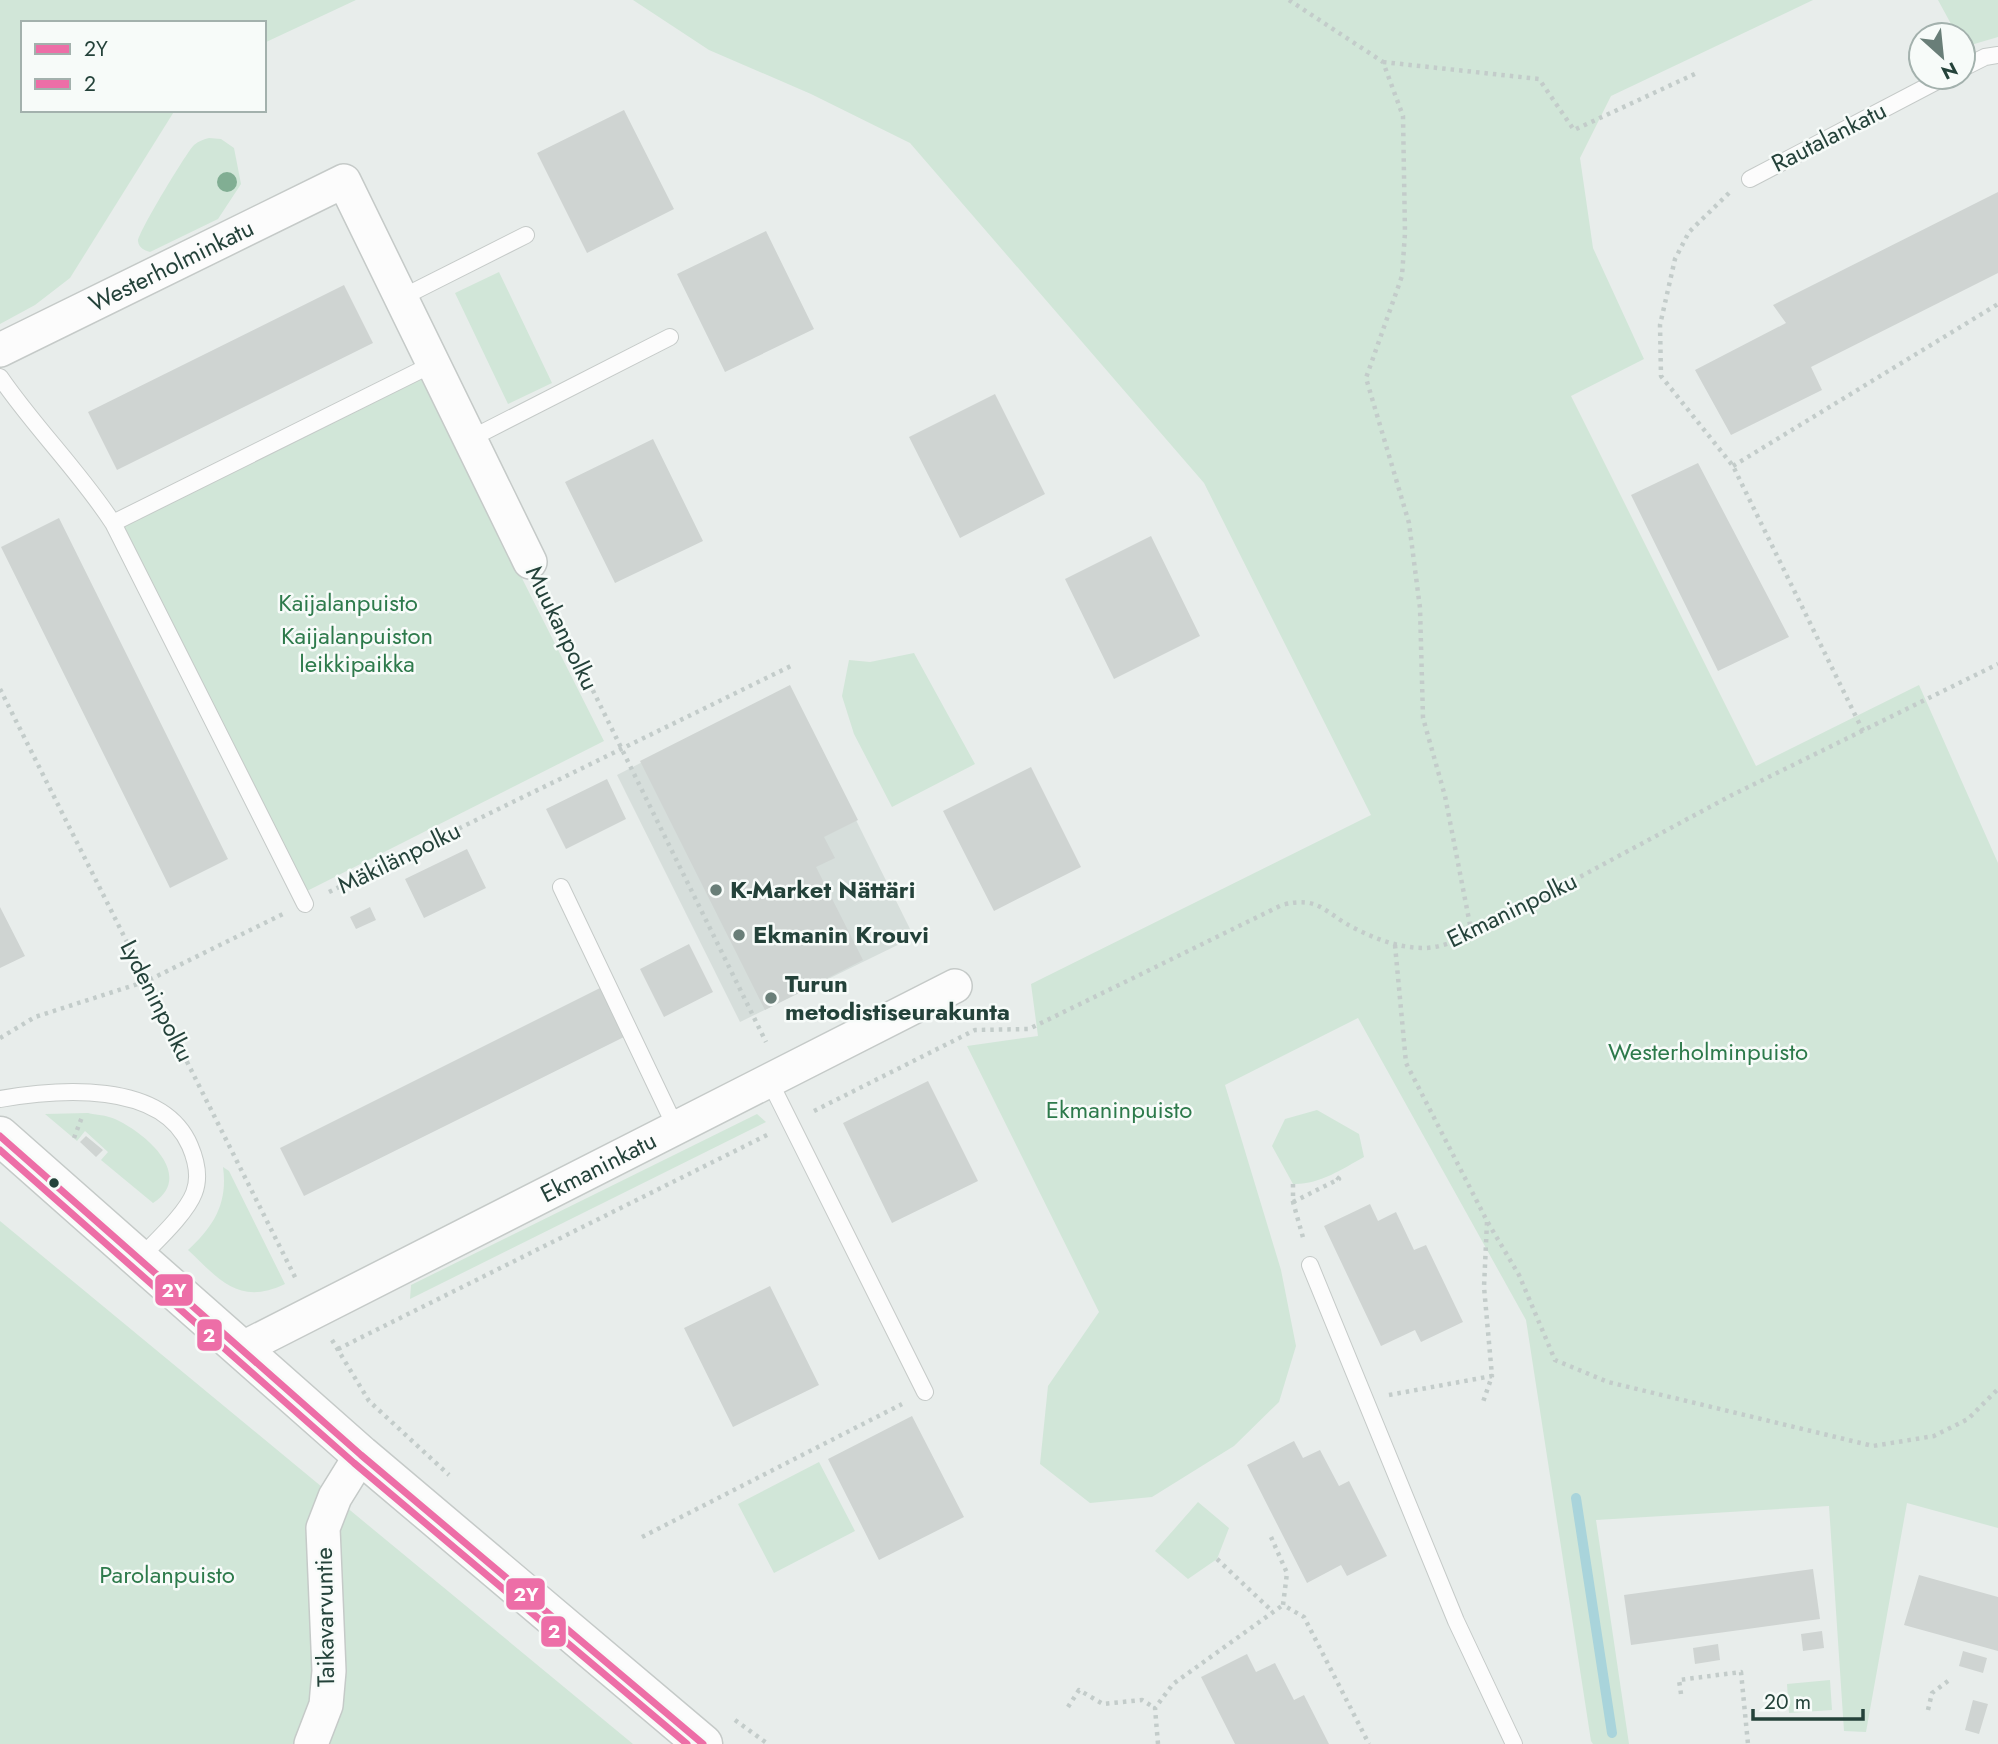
<svg xmlns="http://www.w3.org/2000/svg" width="1998" height="1744" font-family="Jost,sans-serif">
  <rect width="100%" height="100%" fill="#e8edeb"/>
  <path fill="#d6dedb" d="M790,687l124,250 -174,85 -123,-247z"/>
  <path fill="#d1e6d8" d="M0,0h356l-92,43v-20h-241v87h152l-105,168 -35,27 -35,19z
    M633,0h1180l-202,96 -31,62 13,90 51,111 -73,37 185,370 163,-81 79,178v665l-91,-25 -41,229 -22,-1 -15,-225 -233,14 33,224h-36l-2,-3 -65,-421 -168,-302 -133,67 56,185 15,76 -17,56 -45,44 -82,51 -62,6 -50,-39 8,-78 51,-74 -132,-266 71,-10 -7,-52 340,-169 -167,-332 -294,-340 -99,-49 -102,-44z
    M1938,0h60v37l-34,10 -1,-12h-6z
    M209,138l12,1 13,9 7,36 -23,35 -68,33c-6,-2 -11,-4 -12,-11 0,-8 48,-88 56,-96 5,-4 10,-6 15,-7z
    M499,272l53,111 -44,21 -53,-111z
    M421,378l183,363 -297,150 -185,-365z
    M914,653l61,111 -83,43 -38,-73 -12,-38 7,-36 21,2z
    M1317,1110l42,24 5,23c-22,12 -45,28 -71,27l-21,-38 13,-27z
    M88,1113c8,2 18,2 27,6 29,13 81,56 38,84l-52,-43 7,-8 -23,-21 -8,10 -32,-27z
    M757,1114l9,8 -356,177 1,-14z
    M223,1167l6,4 56,113c-46,22 -65,-4 -97,-34 26,-24 40,-47 35,-83z
    M0,1221l633,523h-633z
    M819,1462l36,69 -81,42 -36,-69z
    M1198,1502l31,26 -12,31 -29,20 -33,-28z
    M1830,1680l2,30 -43,3 -2,-29z"/>
  <g fill="none" stroke-linecap="round" stroke-linejoin="round">
    <path stroke="#a9d4db" stroke-width="10" d="M1576,1498l36,235"/>
  </g>
  <path fill="#cfd4d2" d="M624,110l50,99 -87,44 -50,-100z
    M1998,192v81l-187,94 11,23 -91,45 -36,-65 91,-47 -13,-18z
    M766,231l48,98 -89,43 -48,-98z
    M344,285l29,58 -256,127 -29,-58z
    M995,394l50,100 -85,44 -51,-101z
    M653,439l50,102 -88,42 -50,-101z
    M1698,463l91,174 -71,34 -87,-176z
    M59,518l169,341 -58,29 -169,-341z
    M1151,536l49,100 -86,43 -49,-100z
    M790,685l68,135 -34,17 11,21 -19,9 47,93 -98,50 -125,-249z
    M1031,767l50,100 -87,44 -51,-100z
    M607,779l19,40 -60,30 -20,-40z
    M467,849l19,39 -62,30 -19,-39z
    M0,907l25,49 -25,12z
    M370,907l6,13 -20,9 -6,-12z
    M689,944l24,48 -49,25 -24,-48z
    M602,987l24,49 -322,160 -24,-48z
    M928,1081l50,100 -86,42 -49,-100z
    M86,1136l17,14 -7,7 -16,-15z
    M1370,1204l8,17 18,-9 18,38 12,-5 37,77 -42,20 -6,-12 -34,16 -57,-120z
    M770,1286l49,99 -86,42 -49,-99z
    M912,1416l52,101 -85,43 -51,-101z
    M1294,1441l9,17 17,-8 19,36 10,-5 38,75 -40,20 -6,-11 -34,18 -60,-118z
    M1813,1569l7,50 -189,26 -7,-50z
    M1919,1575l79,22v54l-94,-26z
    M1822,1631l2,17 -21,3 -2,-17z
    M1718,1644l2,16 -25,4 -2,-16z
    M1963,1651l24,7 -4,15 -24,-7z
    M1247,1654l9,18 19,-9 19,37 10,-5 25,49h-94l-34,-67z
    M1973,1700l15,4 -9,30 -14,-4z"/>
  <g fill="none" stroke-linecap="round" stroke-linejoin="round">
    <defs>
      <path id="service" d="M1963,68l22,-11 13,-2
        M1750,179l195,-102
        M401,298l125,-63
        M0,377c35,51 79,94 113,146l192,381
        M470,439l200,-102
        M113,523l320,-159
        M561,887l115,241
        M769,1080l156,312
        M0,1099c57,-10 162,-19 190,47 6,14 10,32 4,47 -8,21 -39,49 -55,66
        M1310,1265l146,356 58,123"/>
      <g id="minor">
        <path id="s1" d="M0,350l344,-169 186,381"/>
        <path id="s2" d="M241,1349l714,-363"/>
        <path d="M311,1744l15,-39 3,-34 -6,-143 12,-31 26,-42"/>
      </g>
      <path id="tertiary" d="M0,1136l361,319 342,289"/>
    </defs>
    <use href="#service" stroke="#c5cac8" stroke-width="18"/>
    <use href="#minor" stroke="#c5cac8" stroke-width="36"/>
    <use href="#tertiary" stroke="#c5cac8" stroke-width="41"/>
    <path stroke="#c3ccca" stroke-width="4.5" stroke-dasharray="3.5 5" stroke-linecap="butt" d="M1289,0l94,62 20,54 2,117 -3,43 -36,102 43,145 11,85 3,110 22,78 27,139
      M1383,62l156,17 35,51 125,-58
      M1729,193l-40,39 -14,27 -15,66 1,51 72,90 130,265
      M1733,466l265,-162
      M544,591l222,451
      M0,689l297,592
      M329,892l464,-227
      M1395,945l11,118 81,158 32,54 36,85 53,22 265,64 61,-10 34,-17 30,-30
      M0,1038l35,-21 112,-36 136,-67
      M814,1111l161,-81 54,-1 253,-124c38,-10 43,9 74,24 22,11 44,19 68,19 16,0 33,-8 48,-13l260,-140 266,-131
      M74,1138l8,-21
      M1293,1184v18l11,39
      M1293,1202l46,-23 -6,-5
      M1487,1222l-3,65 8,89
      M332,1340l37,61 80,74
      M338,1349l431,-215
      M1389,1395l103,-19 -10,29
      M642,1537l260,-133
      M1271,1537l16,36 -4,32 21,12 65,127
      M1217,1559l55,52
      M1681,1694l-2,-14 62,-8 7,72
      M1068,1707l11,-17 24,14 39,-4 13,8
      M1928,1710l4,-17 16,-12
      M735,1720l33,24
      M1158,1744l-3,-36 18,-24 110,-79"/>
    <use href="#service" stroke="#fcfcfc" stroke-width="16"/>
    <use href="#minor" stroke="#fcfcfc" stroke-width="33"/>
    <use href="#tertiary" stroke="#fcfcfc" stroke-width="38"/>
    <defs>
      <path id="bus-1" d="M0,1136l361,319 342,289"/>
      <path id="bus-2" d="M0,1150l354,313 333,281"/>
    </defs>
    <use href="#bus-1" stroke="#f7fbf9" stroke-width="12"/>
    <use href="#bus-2" stroke="#f7fbf9" stroke-width="12"/>
    <use href="#bus-1" stroke="#ed6ea7" stroke-width="7"/>
    <use href="#bus-2" stroke="#ed6ea7" stroke-width="7"/>
  </g>
  <circle fill="#81ae93" cx="227" cy="182" r="10"/>
  <g fill="#697e78" stroke="#f7fbf9" stroke-width="2.5">
    <circle cx="716" cy="890" r="7"/>
    <circle cx="739" cy="935" r="7"/>
    <circle cx="771" cy="998" r="7"/>
  </g>
  <circle fill="#24423a" stroke="#f7fbf9" stroke-width="2.5" cx="54" cy="1183" r="6"/>
  <g text-anchor="middle" stroke-width="5" stroke-linejoin="round" paint-order="stroke">
    <g font-size="24" fill="#24423a" stroke="#f7fbf9">
      <text transform="translate(1829 137) rotate(-27)" y="8">Rautalankatu</text>
      <text dy="8" stroke="none"><textPath href="#s1" startOffset="191">Westerholminkatu</textPath></text>
      <text transform="translate(562 628) rotate(64)" y="8">Muukanpolku</text>
      <text transform="translate(399 858) rotate(-26)" y="8">Mäkilänpolku</text>
      <text transform="translate(1512 910) rotate(-26)" y="8">Ekmaninpolku</text>
      <text transform="translate(157 1001) rotate(63)" y="8">Lydeninpolku</text>
      <text dy="8" stroke="none"><textPath href="#s2" startOffset="401">Ekmaninkatu</textPath></text>
      <text transform="translate(325 1617) rotate(-91)" y="8">Taikavarvuntie</text>
    </g>
    <g font-size="24" fill="#2d7a4b" stroke="#f7fbf9">
      <text x="348" y="611">Kaijalanpuisto</text>
      <text x="357" y="644">Kaijalanpuiston<tspan x="357" dy="28">leikkipaikka</tspan></text>
      <text x="1708" y="1060">Westerholminpuisto</text>
      <text x="1119" y="1118">Ekmaninpuisto</text>
      <text x="167" y="1583">Parolanpuisto</text>
    </g>
    <g font-size="24" font-weight="bold" fill="#24423a" stroke="#f7fbf9" text-anchor="start">
      <text x="730" y="898">K-Market Nättäri</text>
      <text x="753" y="943">Ekmanin Krouvi</text>
      <text x="785" y="992">Turun<tspan x="785" dy="28">metodistiseurakunta</tspan></text>
    </g>
  </g>
  <g stroke="#f7fbf9" stroke-width="2.5">
    <rect x="154" y="1273" width="40" height="34" rx="7" fill="#ed6ea7"/>
    <rect x="196" y="1318" width="27" height="34" rx="7" fill="#ed6ea7"/>
    <rect x="505" y="1577" width="41" height="34" rx="7" fill="#ed6ea7"/>
    <rect x="540" y="1615" width="27" height="33" rx="7" fill="#ed6ea7"/>
  </g>
  <g font-size="19" text-anchor="middle" font-weight="bold" fill="#fff">
    <text x="174" y="1297">2Y</text>
    <text x="209" y="1342">2</text>
    <text x="526" y="1601">2Y</text>
    <text x="554" y="1638">2</text>
  </g>
  <rect x="21" y="21" width="245" height="91" fill="#f7fbf9" stroke="#a3b1ad" stroke-width="2"/>
  <rect x="35" y="44" width="35" height="10" fill="#ed6ea7" stroke="#a3b1ad" stroke-width="2"/>
  <text x="84" y="56" font-size="21" fill="#24423a">2Y</text>
  <rect x="35" y="79" width="35" height="10" fill="#ed6ea7" stroke="#a3b1ad" stroke-width="2"/>
  <text x="84" y="91" font-size="21" fill="#24423a">2</text>
  <g transform="translate(1942 56) rotate(153)"><circle r="33" fill="#f7fbf9" stroke="#a3b1ad" stroke-width="2"/>
  <path d="M0-5L12 26L0 18L-12 26Z" fill="#697e78"/>
  <text y="-10" font-size="19" font-weight="bold" text-anchor="middle" fill="#24423a">N</text>
  </g>
  <path d="M1753 1709v10h110v-10" fill="none" stroke="#24423a" stroke-width="3.5"/>
  <text x="1764" y="1709" font-size="21" fill="#24423a" stroke="#f7fbf9" stroke-width="5" paint-order="stroke">20 m</text>
</svg>
